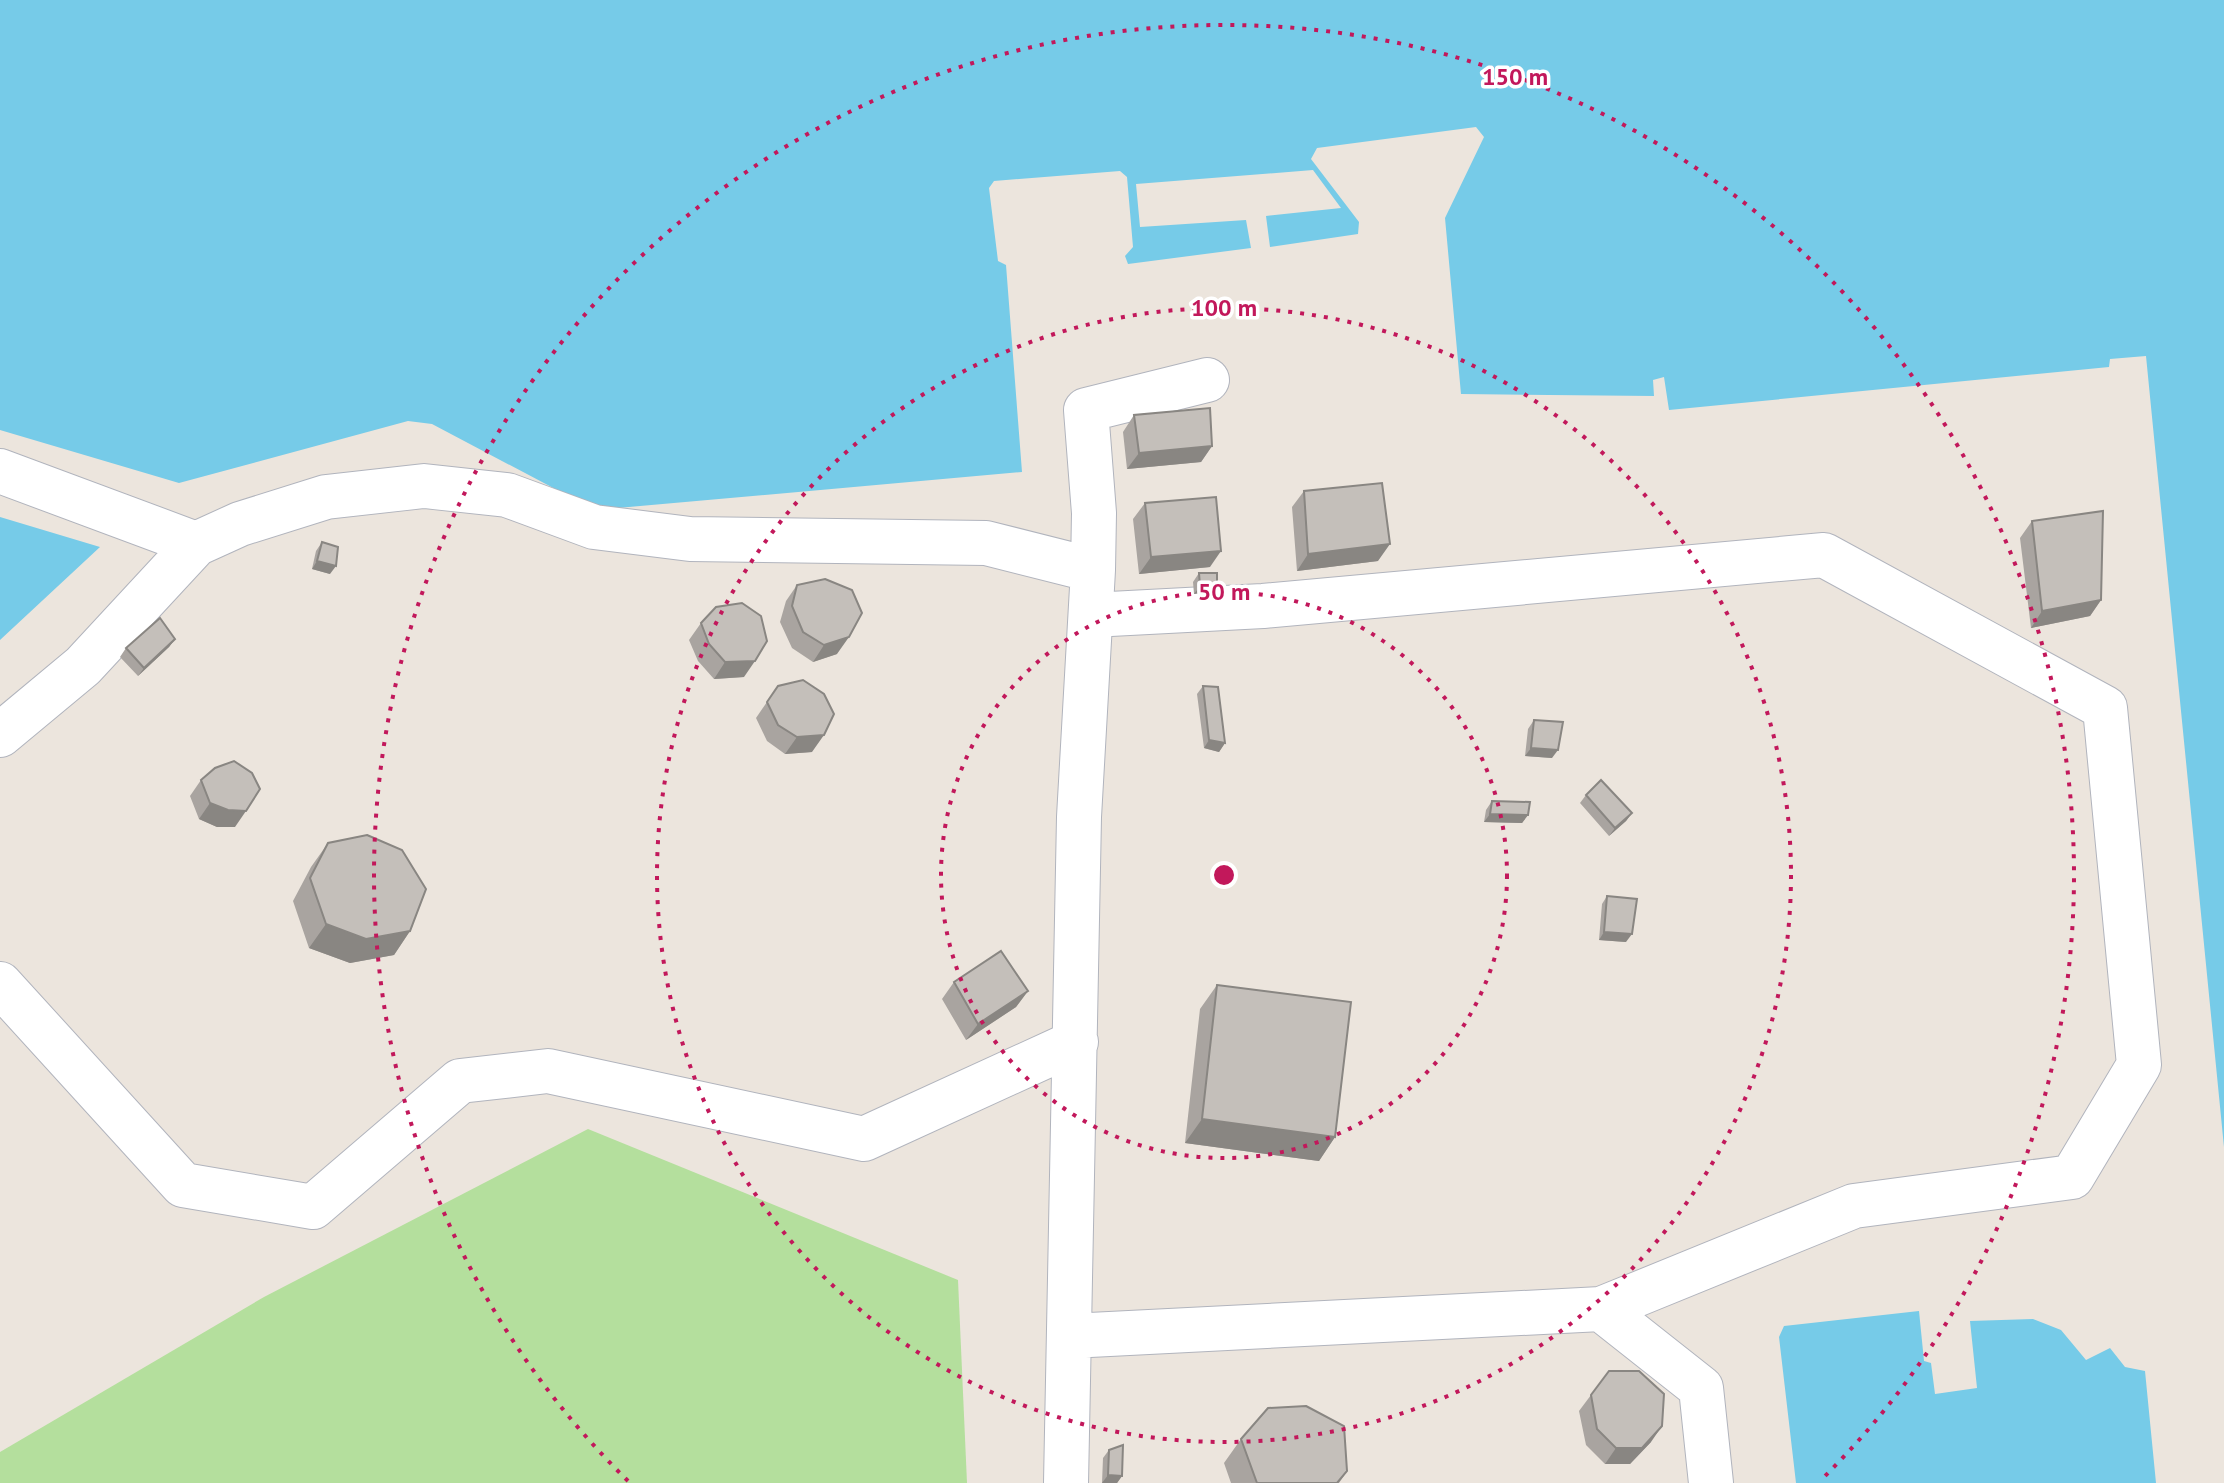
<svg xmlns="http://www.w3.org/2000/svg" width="2224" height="1483" font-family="'PT Sans',sans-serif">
  <rect width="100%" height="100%" fill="#ece5dd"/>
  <path fill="#b4df9d" d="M588,1129l370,151 9,203h-967v-31l264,-155z"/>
  <path fill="#76cbe8" d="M0,0h2224v1147l-78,-791 -36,3 -1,8 -440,43 -5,-33 -11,3 1,16 -193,-2 -16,-176 39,-81 -8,-10 -159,21 -6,11 48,63 -1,12 -88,13 -4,-31 75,-8 -28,-38 -177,14 4,43 106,-7 5,28 -123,16 -3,-8 8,-9 -6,-70 -7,-6 -126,10 -5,7 9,73 8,4 16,207 -427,38 -163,-86 -24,-3 -229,62 -179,-53z
    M0,517l100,30 -100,93z
    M1919,1311l5,50 7,2 4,31 42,-6 -7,-67 63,-2 28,11 25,30 24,-12 15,19 20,4 11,112h-360l-17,-146 5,-11z"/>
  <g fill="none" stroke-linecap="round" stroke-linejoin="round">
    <defs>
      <path id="minor" d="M0,471l196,73
        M1093,570l1,-57 -8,-103 121,-30
        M0,735l83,-69 113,-122 44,-20 86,-27 98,-11 83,9 87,32 96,12 296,4 107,27 -14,247 -13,666
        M0,984l183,201 130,22 147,-126 88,-10 316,68 212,-97
        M1601,1309l100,79 10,95
        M1070,1336l531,-27 253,-103 218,-29 67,-112 -34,-357 -281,-153 -561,51 -172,9"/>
    </defs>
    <use href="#minor" stroke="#b1b4bd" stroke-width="46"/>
    <use href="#minor" stroke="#fff" stroke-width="44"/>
  </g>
  <path fill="#a9a4a0" d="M1134,415l78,31 -11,16 -74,7 -4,-37z
    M1304,491l74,70 -81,10 -5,-64z
    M1145,503l65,64 -71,7 -6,-55z
    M2032,521l69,79 -11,16 -59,12 -11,-90z
    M322,542l8,32 -18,-5 4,-18z
    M1199,573l12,18 -17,3 -1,-12z
    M797,585l40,69 -24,8 -21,-14 -12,-26 6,-21z
    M701,623l43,54 -30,2 -16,-18 -9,-21z
    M175,639l-6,8 -31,29 -18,-19 6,-9z
    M778,686l34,66 -27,2 -18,-13 -11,-23z
    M1203,686l22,57 -6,9 -15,-4 -7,-54z
    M1534,720l18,38 -27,-2 3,-27z
    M201,780l34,47h-18l-18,-8 -9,-23z
    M1586,795l46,18 -6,8 -17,15 -29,-33z
    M1492,801l36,14 -6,8 -38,-1 2,-12z
    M328,843l82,88 -16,24 -44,8 -41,-15 -16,-47 18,-34z
    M1607,896l19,46 -27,-2 3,-36z
    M954,982l74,9 -12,16 -50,33 -24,-41z
    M1217,985l118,152 -16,24 -134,-18 15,-134z
    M1591,1395l60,47 -21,22h-25l-19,-19 -7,-34z
    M1241,1439l106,32 -8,12h-108l-7,-20z
    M1109,1450l13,26 -5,7h-15l1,-25z"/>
  <path fill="#898682" d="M1212,446l-11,16 -74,7 12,-16z
    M1390,544l-12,17 -81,10 11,-17z
    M1221,551l-11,16 -71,7 12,-17z
    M317,561l19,5 -6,8 -18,-5z
    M1217,583l-6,8 -17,3 6,-8z
    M2101,600l-11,16 -59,12 11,-17z
    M849,637l-12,17 -24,8 11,-17z
    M175,639l-6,8 -31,29 6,-8z
    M755,661l-11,16 -30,2 11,-17z
    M824,735l-12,17 -27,2 12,-17z
    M1209,740l16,3 -6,9 -15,-4z
    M1531,748l27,2 -6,8 -27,-2z
    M210,803l36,8 -11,16h-18l-18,-8z
    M1632,813l-6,8 -17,15 6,-8z
    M1490,814l38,1 -6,8 -38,-1z
    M326,924l84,7 -16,24 -44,8 -41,-15z
    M1604,932l28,2 -6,8 -27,-2z
    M1028,991l-12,16 -50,33 12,-16z
    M1202,1119l133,18 -16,24 -134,-18z
    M1662,1426l-11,16 -21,22h-25l11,-16z
    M1108,1475l14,1 -5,7h-15z"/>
  <path fill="#c4bfba" stroke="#898682" stroke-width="2" d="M1210,408l2,38 -73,7 -5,-38z
    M1382,483l8,61 -82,10 -4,-63z
    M1216,497l5,54 -70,6 -6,-54z
    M2103,511l-2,89 -59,11 -10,-90z
    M322,542l16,5 -2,19 -19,-5z
    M1199,573h18v10l-17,3z
    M825,579l27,11 10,23 -13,24 -25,8 -21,-13 -11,-26 5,-21z
    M742,603l19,13 6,25 -12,20 -30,1 -16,-18 -8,-21 15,-16z
    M160,618l15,21 -31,29 -18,-20z
    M803,680l21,14 10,20 -10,21 -27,2 -19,-12 -11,-23 11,-16z
    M1203,686l15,1 7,56 -16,-3z
    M1534,720l29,2 -5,28 -27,-2z
    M234,761l18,12 8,16 -14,22 -18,-1 -18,-7 -9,-23 14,-12z
    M1601,780l31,33 -17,15 -29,-33z
    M1492,801l38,1 -2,13 -38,-1z
    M367,835l35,15 24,39 -16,42 -44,8 -40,-15 -16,-46 18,-35z
    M1607,896l30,3 -5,35 -28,-2z
    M1001,951l27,40 -50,33 -24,-42z
    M1217,985l134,17 -16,135 -133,-18z
    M1609,1371h30l25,23 -2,32 -20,22h-26l-19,-19 -6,-34z
    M1306,1406l38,20 3,45 -10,12h-80l-16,-44 27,-31z
    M1123,1445l-1,31 -14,-1 1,-25z"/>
  <g fill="none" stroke="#c2185b" stroke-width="4" stroke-dasharray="4 8">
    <circle cx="1224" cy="875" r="283"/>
    <circle cx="1224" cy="875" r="567"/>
    <path d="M628 1481A850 850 0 1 1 1820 1481"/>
  </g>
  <circle cx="1224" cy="875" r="12" fill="#c2185b" stroke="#fff" stroke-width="4"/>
  <g font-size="24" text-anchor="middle" font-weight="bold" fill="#c2185b" stroke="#fff" stroke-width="7" stroke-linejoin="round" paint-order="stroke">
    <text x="1515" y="85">150 m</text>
    <text x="1224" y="316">100 m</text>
    <text x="1224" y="600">50 m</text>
  </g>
</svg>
